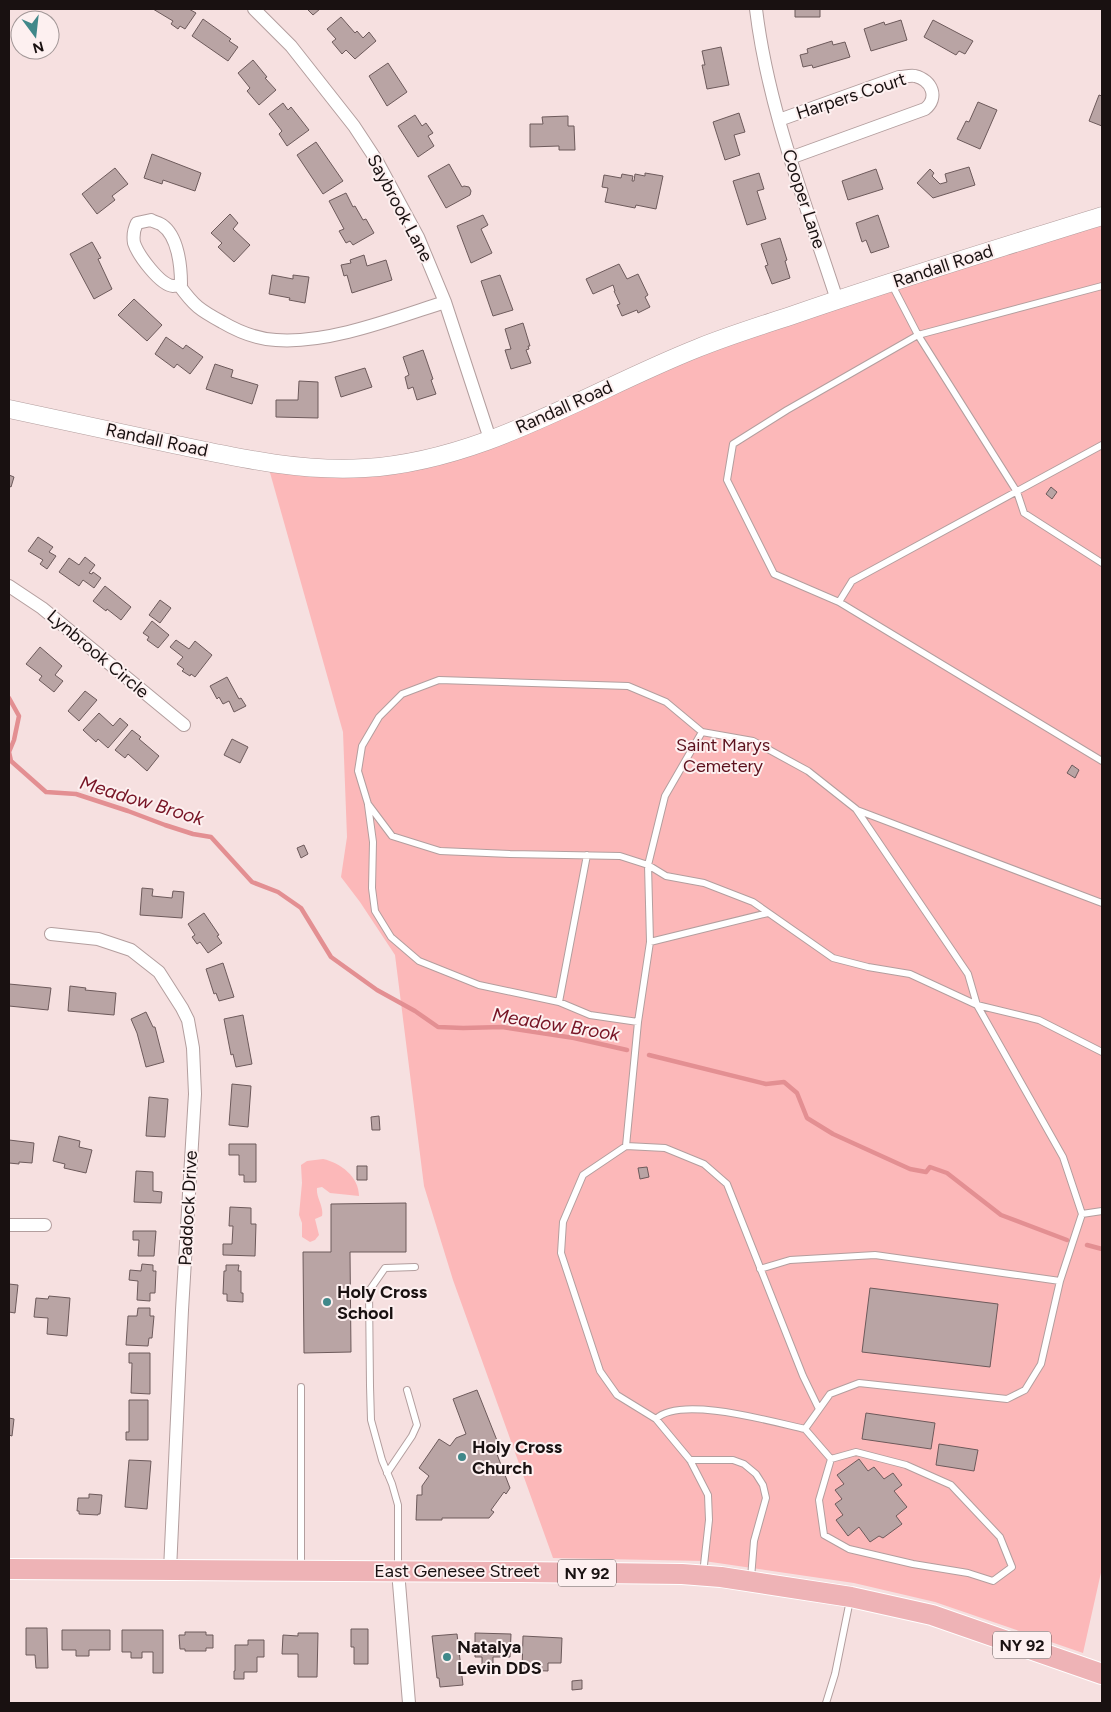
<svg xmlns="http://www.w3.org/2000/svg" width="1111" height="1712" font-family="Figtree,sans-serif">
  <rect width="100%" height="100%" fill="#f6e0e0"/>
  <path fill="#fcb8b9" d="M1102,216v1352l-19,85 -148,-51 -81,-19 -150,-22 -151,-3 -100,-278 -29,-94 -29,-231 -35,-53 -19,-25 6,-40 -4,-105 -76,-270 162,-3 221,-91z
    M323,1159c18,4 36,18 36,37l-29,-3 -8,-6 -5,1c-1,10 7,18 5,28l-7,3 4,16 -4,5 -5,2 -8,-5v-14l-3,-8 3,-32 -1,-18 6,-4z"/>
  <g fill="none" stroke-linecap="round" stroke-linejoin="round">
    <path stroke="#e38f92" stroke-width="4.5" d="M9,698l10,18 -5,24 -5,12 2,9 35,31 30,2 52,17 37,14 28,9 18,3 41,45 26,10 23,16 30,49 46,33 38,21 23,16 25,1 39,-1 72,11 53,12
      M649,1055l117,29 18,-2 13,11 10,25 26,16 77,35 16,3 4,-5 17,6 54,42 66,25
      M1087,1245l15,4"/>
  </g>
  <path fill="#b9a4a4" stroke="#6d5a5b" d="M153,9h36l7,4 -11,16 -5,-3 -2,3 -7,-5 2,-3z
    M307,9h13l-7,6z
    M795,9h25v8h-25z
    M341,17l14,16 2,-2 6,7 6,-6 7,9 -21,18 -9,-9 -4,4 -10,-12 4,-3 -9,-10z
    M203,19l28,20 -2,2 9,6 -10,14 -36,-25z
    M901,20l6,20 -36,11 -7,-22 20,-7 1,3z
    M933,20l40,21 -8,13 -6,-3 -3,4 -32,-18z
    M832,41l1,4 12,-3 5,15 -37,11 -1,-3 -9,2 -3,-12 8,-2 -1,-4z
    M721,47l8,38 -22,4 -5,-24h3l-3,-14z
    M253,60l14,17 -2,1 11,12 -17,15 -12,-14 3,-3 -12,-15z
    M388,63l19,29 -20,14 -18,-30z
    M1099,95l3,1v30l-13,-5z
    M978,102l19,8 -17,39 -23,-10 9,-18 3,1z
    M283,103l5,7 3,-3 18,23 -22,16 -8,-12 3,-3 -13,-17z
    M739,113l6,19 -11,3 6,20 -15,5 -12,-38z
    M415,115l7,11 4,-3 7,10 -5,3 6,10 -16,11 -20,-31z
    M568,116v10h6l1,24h-16v-4l-29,1v-23h13l-1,-7z
    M316,142l27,39 -20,13 -26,-39z
    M152,154l49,19 -6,18 -32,-11 -1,4 -18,-6z
    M449,164l13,23 2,-1 5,1 2,4 -1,4 -24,13 -18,-32z
    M969,167l6,18 -42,13 -16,-15 13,-14 4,4 -2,3 8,8 7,-2 -2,-8z
    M115,168l13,16 -16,12 3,4 -18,14 -15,-20z
    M876,169l7,20 -35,11 -6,-19z
    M645,173l18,3 -7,33 -20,-4 -1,3 -30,-6 3,-14 -6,-1 2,-12 17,3 1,-4 11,2 -1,5h2l1,-7 10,2z
    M759,173l5,16 -7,2 9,28 -19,6 -14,-44z
    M346,193l7,14 2,-1 8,14 3,-1 8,14 -21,12 -3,-4 -4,2 -7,-12 5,-2 -15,-28z
    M230,214l8,9 -5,6 17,16 -16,17 -16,-15 4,-4 -11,-10z
    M483,215l5,10 -7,4 11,24 -21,10 -14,-37z
    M878,215l11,32 -18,6 -5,-13 -4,2 -6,-19z
    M780,238l7,22 -2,1 5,17 -18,6 -7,-18 3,-1 -7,-21z
    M92,242l9,16 -3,1 14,30 -18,10 -24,-45z
    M364,255l3,11 19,-6 6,20 -40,13 -5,-18 -3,1 -3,-11 10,-2 -1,-3z
    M619,264l8,15 11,-5 10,21 -3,2 5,10 -12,6 -1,-3 -15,6 -5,-11 3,-1 -6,-13h1l-2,-6 -20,9 -7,-15z
    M272,275l21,4v-4l16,2 -4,26 -16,-3 1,-2 -21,-4z
    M500,275l13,35 -20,6 -12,-35z
    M134,299l28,26 -15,16 -29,-26z
    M523,323l7,23h-2l1,3 -3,1 5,13 -20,6 -6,-19 6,-1 -6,-20z
    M166,337l17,12 3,-4 17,12 -13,17 -13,-10 -3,4 -19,-14z
    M423,350l10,29 -2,1 5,14 -19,6 -4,-13 -5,2 -3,-12 4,-2 -6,-18z
    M215,364l18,6 -2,7 27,8 -6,19 -46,-15z
    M365,368l7,19 -31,10 -6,-20z
    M299,381l19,1v36l-42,-1v-17h22z
    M9,475l5,2 -3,10 -2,-1z
    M1051,487l6,5 -5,7 -6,-5z
    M38,537l15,10 -4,5 7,4 -9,13 -7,-5 3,-4 -15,-9z
    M85,557l10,8 -6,8 3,1 1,-2 8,6 -7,10 -11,-8 -4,6 -20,-14 10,-14 10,7z
    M105,586l26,21 -10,13 -14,-11 -1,2 -13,-10z
    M160,600l11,8 -11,15 -11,-8z
    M152,621l17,14 -11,13 -11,-8 2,-3 -6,-4z
    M176,640l13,9 6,-8 17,14 -17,22 -4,-3 -1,2 -8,-5 2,-2 -7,-5 6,-7 -13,-10z
    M40,647l22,19 -7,9 8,6 -9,11 -15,-12 3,-4 -16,-12z
    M227,677l12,22 2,-1 5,8 -12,6 -5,-11 -6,3 -4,-7 -2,2 -7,-13z
    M85,691l12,9 -18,21 -11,-10z
    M99,713l14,13 7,-8 8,7 -20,23 -10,-9 -2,3 -13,-12z
    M132,730l9,7 -2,2 20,17 -12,15 -19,-17 -3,4 -10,-8z
    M232,739l16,8 -8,16 -16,-8z
    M1072,765l7,5 -4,8 -8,-5z
    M304,845l4,9 -7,4 -4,-10z
    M142,888l11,1 -1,7 20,2 1,-7 11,1 -2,26 -42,-3z
    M204,913l15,22 -2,1 5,7 -14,10 -8,-11 -3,2 -5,-7 3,-2 -7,-11z
    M223,963l11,34 -15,4 -3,-8 -2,1 -8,-25z
    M9,984l42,4 -3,22 -39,-4z
    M70,986l16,2 -1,2 31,3 -2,22 -46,-4z
    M146,1012l7,15h2l9,35 -18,5 -9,-34 -6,-14z
    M243,1015l9,49 -16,3 -3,-13 -2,1 -7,-36z
    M232,1084l19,2 -3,41 -19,-2z
    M149,1097l19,2 -3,38 -19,-1z
    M379,1116l1,14h-8l-1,-13z
    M59,1136l21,5 -1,6 13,3 -6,23 -22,-5 1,-4 -12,-3z
    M9,1140l25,3 -2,20 -13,-1v2l-10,-1z
    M229,1144h27v38h-12v-7h-5v-20h-10z
    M357,1166h10v14h-10z
    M647,1167l2,10 -9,2 -2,-11z
    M136,1171l17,1v19l9,1 -1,11 -27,-1z
    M406,1203v49h-56l1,100 -47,1 -1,-101h28v-48z
    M230,1207l21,1v16h5l-1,32 -32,-1v-11h9l1,-18h-4z
    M133,1231h23l-2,25h-16l1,-16h-6z
    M142,1264l11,1v6h3l-1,22h-5v8l-13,-1 1,-19 -9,-1 1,-10 11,1z
    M226,1265h13l-1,6h3v22h2v9l-16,-1v-7h-4l1,-23h2z
    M9,1284l9,1 -3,28 -6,-1z
    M870,1288l128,16 -8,63 -128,-15z
    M49,1296l21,2 -3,38 -20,-2 1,-16 -14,-1 2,-19 12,1z
    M138,1308h12v8h4l-2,22h-3l-1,8 -22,-1 2,-29h9z
    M129,1353h21v41l-19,-1 1,-30h-3z
    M477,1390l21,53 -5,1 17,44 -4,6 -2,-2 -13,18 3,2 -5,6h-47v2h-26l1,-25h5v-9l7,-10 -10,-8 20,-29 11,7 6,-8 10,-4 -13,-35z
    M129,1400h19v40h-22v-8h3z
    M866,1413l69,10 -4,26 -69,-10z
    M9,1418l5,1 -2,17 -3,-1z
    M939,1444l39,6 -4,21 -38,-6z
    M859,1459l9,12 6,-4 10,12 9,-6 9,12 -8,6 13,16 -11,9 6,8 -19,14 -4,-2 -9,6 -11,-15 -11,9 -12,-16 7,-5 -8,-11 7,-5 -7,-9 9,-6 -7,-9z
    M129,1460l22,1 -4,48 -22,-2z
    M89,1494l13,1 -2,19h-2v1l-19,-1v-3h-2l1,-13h11z
    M26,1628h21l1,40h-12l-1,-13h-9z
    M351,1629h17v35h-14v-17h-3z
    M62,1630h48v20h-21v6h-13v-6h-14z
    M122,1630h41v43h-10v-21h-11v6h-11v-6h-9z
    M185,1632h21v3h7v13h-7v3h-21v-2h-5l-1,-14h6z
    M298,1633h20l-1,44h-19v-23h-16l1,-19 15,1z
    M475,1633l36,1 -1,23h-17v7h-11v-7h-7z
    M457,1634l6,51 -23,2 -1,-9h-2l-5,-42z
    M523,1636l39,2 -1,25h-13v8l-26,-1z
    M248,1640h16v17h-7v15h-13v7h-10v-8h1v-26h13z
    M582,1680v9l-10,1v-9z"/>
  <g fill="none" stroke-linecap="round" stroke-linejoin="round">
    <defs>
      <path id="lane" d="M891,283l27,52 99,157 7,21 78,50
        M1102,286l-184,49 -131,75 -54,34 -6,36 47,94 65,28 263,159
        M839,602l13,-21 250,-136
        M702,732l51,9 55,30 48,38 112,165 9,31
        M368,805l5,37 -1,46 3,23 16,26 28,24 60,24 80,17 31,13 48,7
        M857,810l245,93
        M650,942l118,-29
        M559,1002l28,-147
        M626,1146l12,-124 12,-80 -2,-77 17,-69 37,-64 -36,-30 -38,-16 -189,-6 -37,14 -23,23 -17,29 -4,25 10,33 24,32 48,15 70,3 110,2 28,9 18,11 38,7 49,19 80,56 35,9 42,7 67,31
        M1082,1214l20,-3
        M1060,1281l22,-67 -19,-57 -86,-152 62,15 63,32
        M301,1387v181
        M656,1419c24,-24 117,3 149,10l25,-35 29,-11 148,16 18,-9 16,-26 19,-83 -185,-26 -85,5 -30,9
        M805,1429l26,30 -12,41 5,35 25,14 64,15 55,9 25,8 19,-14 -12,-30 -49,-52 -45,-20 -50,-13 -25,7
        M690,1460h43l11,4 12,10 7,11 3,13 -12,43 -3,37
        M387,1473l25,-37 5,-11 -10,-35
        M398,1570v-65l-6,-21 -10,-24 -11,-40 -1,-34 -1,-95 16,-23 30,-1
        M703,1574l6,-54 -1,-25 -18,-35 -34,-41 -39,-24 -17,-24 -39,-118 2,-31 20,-47 43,-29 39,2 39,16 23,20 76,192 16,33
        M826,1703l9,-29 15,-74"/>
      <path id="street" d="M254,9l37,37 63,80 23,35 41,76 27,65 45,137
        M756,9c12,100 50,195 81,291
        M779,120l120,-43c5,0 11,-2 16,-1 17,4 24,22 10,33l-135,49
        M151,220c3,2 9,3 11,5 16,11 19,41 19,59 -2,1 -5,2 -8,2 -13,-1 -35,-31 -39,-43 -1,-6 0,-14 3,-20z
        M179,285c15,21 21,25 43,37 17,10 35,17 54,18 53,4 119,-22 169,-38
        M9,586l33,22 142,117
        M51,934l47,5 33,11 28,22 23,36 6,12 5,28 2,46 -13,216 -12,260
        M9,1225h36
        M398,1571l11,132"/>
      <path id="secondary" d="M9,409c56,12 112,24 168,36 62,13 124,27 188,23 119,-7 224,-77 333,-120 32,-13 65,-23 98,-34 101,-35 204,-66 306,-98"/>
      <path id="primary" d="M9,1569l512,3 161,2 39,3 130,20 81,18 170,59"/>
    </defs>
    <use href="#lane" stroke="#b39e9e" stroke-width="8"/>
    <use href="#street" stroke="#b39e9e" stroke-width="14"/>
    <use href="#secondary" stroke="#b39e9e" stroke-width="19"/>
    <use href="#primary" stroke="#fff" stroke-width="22"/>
    <use href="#lane" stroke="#fff" stroke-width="6"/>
    <use href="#street" stroke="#fff" stroke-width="12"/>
    <use href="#secondary" stroke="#fff" stroke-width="18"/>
    <use href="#primary" stroke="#eeb3b6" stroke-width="20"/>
  </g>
  <g fill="#40888a" stroke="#fdf0f0" stroke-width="2">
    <circle cx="327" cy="1302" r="5"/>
    <circle cx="462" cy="1457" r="5"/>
    <circle cx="447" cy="1657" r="5"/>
  </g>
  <g text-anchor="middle" stroke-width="4" stroke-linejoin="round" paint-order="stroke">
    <g fill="#fdf0f0" stroke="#5d5454" stroke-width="1">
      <rect x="558" y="1559.5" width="58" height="27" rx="4"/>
      <rect x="993" y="1631.5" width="58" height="27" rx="4"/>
    </g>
    <g font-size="16" font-weight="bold" fill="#191111">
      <text x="587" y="1579">NY 92</text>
      <text x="1022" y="1651">NY 92</text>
    </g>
    <g font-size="18" fill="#191111" stroke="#fdf0f0">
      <text transform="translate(851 96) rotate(-18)" y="6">Harpers Court</text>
      <text transform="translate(804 199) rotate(72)" y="6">Cooper Lane</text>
      <text transform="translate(400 208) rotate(62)" y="6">Saybrook Lane</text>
      <text transform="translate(943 266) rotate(-18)" y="6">Randall Road</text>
      <text transform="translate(564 407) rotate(-24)" y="6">Randall Road</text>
      <text transform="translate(157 440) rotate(12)" y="6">Randall Road</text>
      <text transform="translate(98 654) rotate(40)" y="6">Lynbrook Circle</text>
      <text transform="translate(188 1208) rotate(-87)" y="6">Paddock Drive</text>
      <text x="457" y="1577">East Genesee Street</text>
    </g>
    <g font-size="18" fill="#5c111d" stroke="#fdf0f0">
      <text x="723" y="751">Saint Marys<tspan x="723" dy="21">Cemetery</tspan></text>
    </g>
    <g font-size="18" font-weight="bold" fill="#191111" stroke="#fdf0f0" text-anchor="start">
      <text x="337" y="1298">Holy Cross<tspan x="337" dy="21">School</tspan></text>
      <text x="472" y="1453">Holy Cross<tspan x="472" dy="21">Church</tspan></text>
      <text x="457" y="1653">Natalya<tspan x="457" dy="21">Levin DDS</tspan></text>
    </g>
    <g font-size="19" font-style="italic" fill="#771425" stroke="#fdf0f0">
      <text transform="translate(142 800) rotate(17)" y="7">Meadow Brook</text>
      <text transform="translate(556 1024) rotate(9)" y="7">Meadow Brook</text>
    </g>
  </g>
  <rect width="1111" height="1712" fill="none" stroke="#191111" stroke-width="20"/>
  <g transform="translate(35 35) rotate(165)"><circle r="24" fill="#fdf0f0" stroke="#a29797"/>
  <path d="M0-4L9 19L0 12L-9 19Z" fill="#40888a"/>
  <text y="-8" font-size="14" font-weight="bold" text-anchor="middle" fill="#191111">N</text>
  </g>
</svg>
